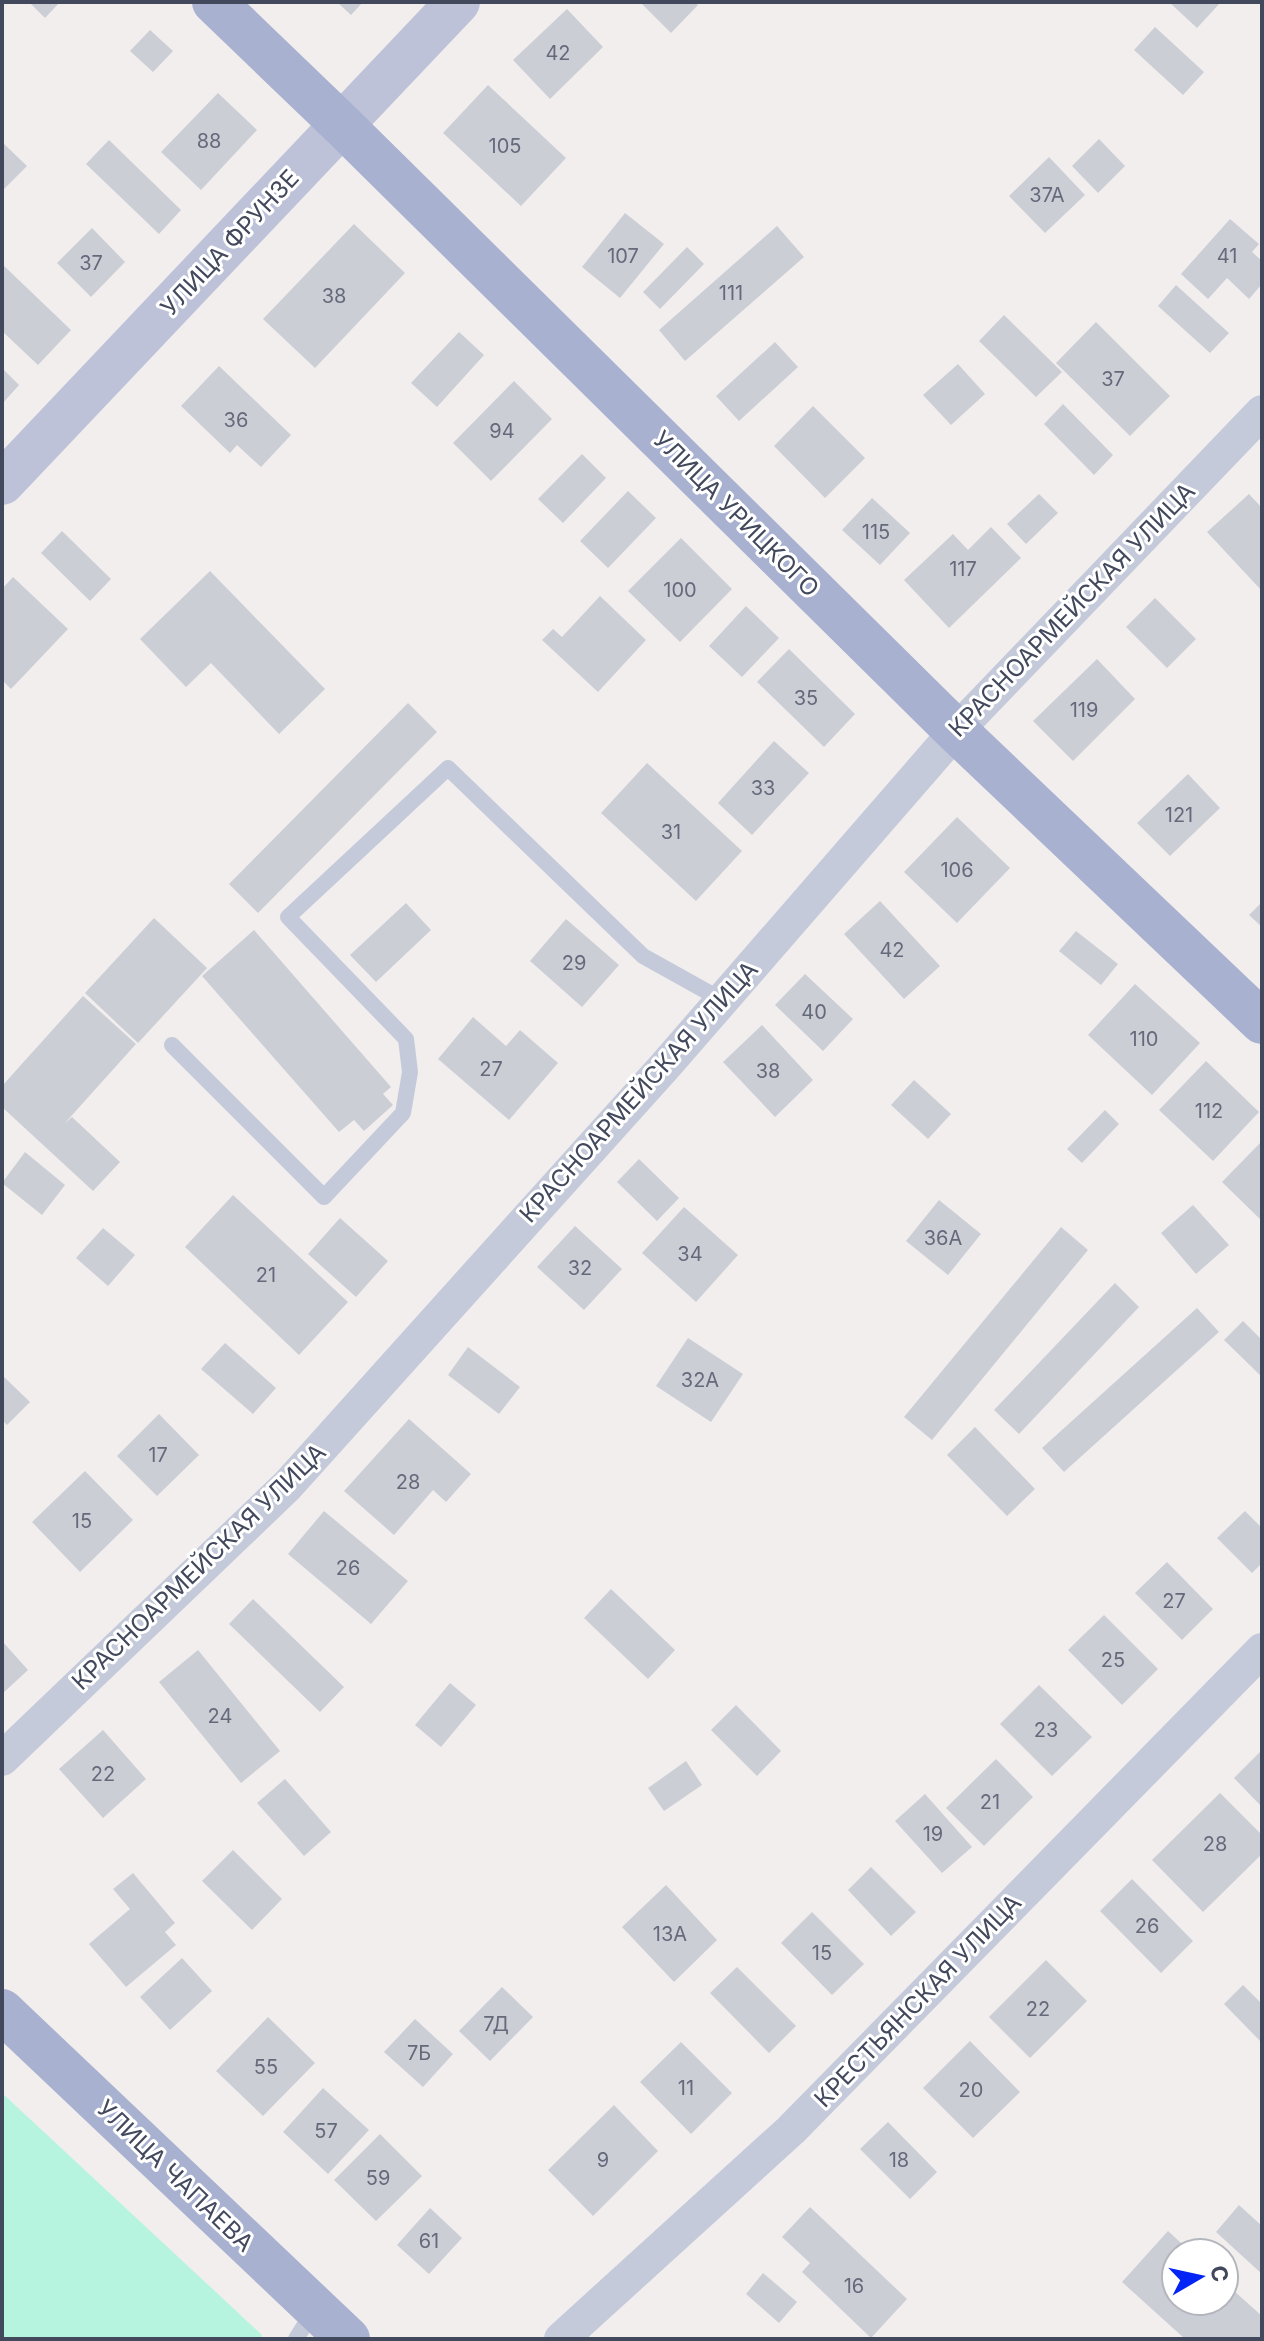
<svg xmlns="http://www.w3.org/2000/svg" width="1264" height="2341" font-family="Inter,sans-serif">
  <rect width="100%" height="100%" fill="#f1eeed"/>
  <path fill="#b6f4e0" d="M2,2093l260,242 -2,4h-258z"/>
  <path fill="#ccced6" d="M29,2h31l-15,16z
    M337,2h26l-12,13z
    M640,2h55l3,3 -27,28z
    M1169,2h52l-24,26z
    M567,9l36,38 -53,52 -37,-39z
    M1155,27l49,45 -21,23 -49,-45z
    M150,30l23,21 -20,21 -23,-21z
    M488,85l78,73 -45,48 -78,-73z
    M218,93l39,37 -56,60 -40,-38z
    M1099,139l26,27 -27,27 -26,-27z
    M109,140l72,70 -22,24 -73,-70z
    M2,142l25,24 -23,23 -2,-2z
    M1049,157l36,38 -40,38 -36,-37z
    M625,213l39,31 -44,54 -38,-31z
    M1230,219l29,25 -7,8 10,9v23l-13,15 -22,-21 -19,21 -27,-25z
    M354,224l51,49 -90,95 -52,-49z
    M777,226l27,31 -119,104 -26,-31z
    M92,228l33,34 -34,35 -34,-34z
    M687,247l17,17 -44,45 -17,-17z
    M2,264l69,66 -33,35 -36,-34z
    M1176,285l53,48 -19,20 -52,-47z
    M1004,315l58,57 -26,25 -57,-56z
    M1096,322l74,74 -40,40 -74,-73z
    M459,332l25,23 -47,52 -26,-24z
    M775,342l23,25 -59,54 -23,-25z
    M958,364l27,30 -34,31 -28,-30z
    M219,366l72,69 -30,32 -24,-22 -7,8 -49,-47z
    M2,368l17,17 -17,19z
    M514,381l38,38 -61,62 -38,-38z
    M1063,404l50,51 -19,20 -50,-51z
    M813,406l52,52 -40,40 -51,-52z
    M582,454l24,24 -43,45 -25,-24z
    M628,491l28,27 -48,50 -28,-27z
    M1039,494l19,19 -32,31 -19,-20z
    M1249,494l13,14v83l-55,-59z
    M872,498l38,35 -30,32 -38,-35z
    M991,527l30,31 -72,70 -45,-48 49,-46 15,16z
    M62,531l49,48 -21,22 -49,-48z
    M681,538l51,51 -52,53 -52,-51z
    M210,571l115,118 -46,45 -68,-71 -25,24 -46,-48z
    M13,577l55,52 -57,60 -9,-9v-91z
    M600,596l46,44 -48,52 -56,-52 11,-11 9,8z
    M1155,598l41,41 -29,29 -41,-41z
    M746,606l33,32 -37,39 -33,-31z
    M789,649l66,65 -31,33 -67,-65z
    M1097,659l38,40 -62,62 -40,-40z
    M408,703l29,29 -179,181 -29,-29z
    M774,741l35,32 -57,62 -34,-32z
    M647,763l95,88 -46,50 -95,-88z
    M1188,774l32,34 -50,48 -33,-33z
    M957,817l53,51 -53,55 -53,-51z
    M880,901l60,65 -36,33 -60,-65z
    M1262,902v25l-13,-12z
    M406,903l25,27 -55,52 -26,-27z
    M154,918l53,50 -69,75 -53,-50z
    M566,919l53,46 -37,42 -52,-46z
    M254,930l137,157 -8,7 10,11 -29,26 -10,-11 -15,12 -137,-156z
    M1076,931l42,33 -17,21 -42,-34z
    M805,974l48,45 -30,32 -48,-46z
    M1135,984l65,59 -48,52 -64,-60z
    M83,996l53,48 -71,79 7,-6 48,45 -27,29 -91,-84v-21z
    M473,1017l33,29 14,-16 38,33 -49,57 -71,-61z
    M762,1025l51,55 -38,37 -52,-55z
    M1206,1061l53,51 -46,49 -54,-51z
    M914,1080l37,34 -23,25 -37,-34z
    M1105,1110l14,14 -37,39 -15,-14z
    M1262,1141v80l-40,-39z
    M25,1152l40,33 -23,30 -40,-32z
    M639,1159l40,39 -22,23 -40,-39z
    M233,1195l115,107 -49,53 -114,-108z
    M939,1200l42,34 -33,41 -42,-34z
    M1193,1205l36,40 -33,29 -35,-41z
    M684,1207l54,48 -42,47 -54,-49z
    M340,1218l48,43 -32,36 -48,-43z
    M575,1226l47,43 -38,41 -47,-43z
    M1061,1227l27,23 -156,190 -28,-23z
    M103,1228l32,27 -27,31 -32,-28z
    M1115,1283l24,24 -120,127 -25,-24z
    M1197,1308l22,24 -155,140 -22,-24z
    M1243,1321l19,19v37l-38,-37z
    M688,1338l55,36 -32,48 -55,-36z
    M225,1343l51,45 -23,26 -52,-45z
    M468,1347l52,40 -21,27 -51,-39z
    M2,1375l28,27 -23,23 -5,-5z
    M159,1414l40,41 -42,41 -40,-40z
    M409,1419l62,55 -25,28 -13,-12 -39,45 -50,-44z
    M975,1427l60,62 -28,27 -60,-61z
    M85,1471l48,49 -53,52 -48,-50z
    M324,1511l84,70 -37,43 -83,-70z
    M1245,1511l17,17v35l-10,10 -35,-35z
    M1167,1562l46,47 -31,31 -47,-47z
    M611,1589l64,61 -27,29 -64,-61z
    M253,1599l91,88 -24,25 -91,-88z
    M1104,1615l54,54 -36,36 -54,-55z
    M2,1641l26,29 -26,24z
    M198,1650l82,101 -39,32 -82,-101z
    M450,1683l26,22 -35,42 -26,-22z
    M1039,1685l53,52 -40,39 -52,-52z
    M736,1705l45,46 -24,25 -46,-46z
    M103,1730l43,49 -43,39 -44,-49z
    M1262,1750v57l-28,-29z
    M996,1759l37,38 -49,49 -38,-38z
    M686,1761l16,24 -38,26 -16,-23z
    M285,1779l46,53 -27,24 -47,-53z
    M1220,1793l42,42v19l-59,58 -51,-52z
    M925,1794l47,53 -30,26 -47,-52z
    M233,1850l49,49 -30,31 -50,-49z
    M871,1867l45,45 -25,24 -43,-46z
    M133,1873l42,50 -10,9 11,13 -50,42 -37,-43 41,-35 -17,-20z
    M1132,1879l61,62 -32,32 -61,-62z
    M666,1885l51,55 -43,42 -52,-55z
    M812,1912l52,52 -32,31 -51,-52z
    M182,1958l30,33 -42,39 -30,-33z
    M1046,1960l41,41 -57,57 -41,-41z
    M737,1967l59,59 -27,27 -59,-60z
    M1243,1985l19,19v39l-38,-39z
    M502,1987l31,30 -43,44 -31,-30z
    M268,2017l47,46 -52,53 -47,-45z
    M415,2019l38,35 -30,33 -39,-35z
    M970,2041l50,51 -47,46 -50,-50z
    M681,2042l51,51 -41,41 -51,-52z
    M323,2088l46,42 -41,44 -45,-42z
    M614,2105l44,46 -65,65 -45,-46z
    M888,2122l49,50 -27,27 -50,-50z
    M380,2134l42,42 -46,45 -42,-41z
    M1239,2205l23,21v48l-46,-42z
    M810,2207l97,92 -36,39 -69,-66 8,-9 -28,-26z
    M430,2208l32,30 -33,36 -32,-29z
    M1168,2231l24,22h-16v48h48v-19l38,34v23h-77l-63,-57z
    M763,2273l34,29 -18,21 -33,-29z"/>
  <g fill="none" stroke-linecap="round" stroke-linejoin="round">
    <path stroke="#c5cada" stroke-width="16" d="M172,1045l152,152 79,-84 7,-41 -4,-33 -118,-122 160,-149 195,188 79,44
      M296,2339l18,-29"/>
    <path stroke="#c5cada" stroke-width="34" d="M2,1759l285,-273 378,-420 291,-335 306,-319
      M561,2339l230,-209 471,-480"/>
    <path stroke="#bdc2d9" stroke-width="44" d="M2,483l456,-481"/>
    <path stroke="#a9b1d0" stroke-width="44" d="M214,2l127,122 615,607 306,291
      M2,2011l346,328"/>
  </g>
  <g text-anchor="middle" stroke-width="6" stroke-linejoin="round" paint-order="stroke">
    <g font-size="20" fill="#656a7b">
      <text x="558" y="60">42</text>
      <text x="209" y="148">88</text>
      <text x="505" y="153">105</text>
      <text x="1047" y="202">37А</text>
      <text x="623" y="263">107</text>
      <text x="1227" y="263">41</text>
      <text x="91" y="270">37</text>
      <text x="731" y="300">111</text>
      <text x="334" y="303">38</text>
      <text x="1113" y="386">37</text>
      <text x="236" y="427">36</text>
      <text x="502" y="438">94</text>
      <text x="876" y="539">115</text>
      <text x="963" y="576">117</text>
      <text x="680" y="597">100</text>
      <text x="806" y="705">35</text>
      <text x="1084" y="717">119</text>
      <text x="763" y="795">33</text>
      <text x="1179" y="822">121</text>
      <text x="671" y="839">31</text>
      <text x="957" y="877">106</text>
      <text x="892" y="957">42</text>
      <text x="574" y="970">29</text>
      <text x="814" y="1019">40</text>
      <text x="1144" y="1046">110</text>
      <text x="491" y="1076">27</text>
      <text x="768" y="1078">38</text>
      <text x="1209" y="1118">112</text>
      <text x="943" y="1245">36А</text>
      <text x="690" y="1261">34</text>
      <text x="580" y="1275">32</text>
      <text x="266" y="1282">21</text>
      <text x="700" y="1387">32А</text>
      <text x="158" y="1462">17</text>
      <text x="408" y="1489">28</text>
      <text x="82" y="1528">15</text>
      <text x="348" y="1575">26</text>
      <text x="1174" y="1608">27</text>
      <text x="1113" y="1667">25</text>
      <text x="220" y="1723">24</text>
      <text x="1046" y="1737">23</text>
      <text x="103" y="1781">22</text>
      <text x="990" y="1809">21</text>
      <text x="933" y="1841">19</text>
      <text x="1215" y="1851">28</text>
      <text x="1147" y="1933">26</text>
      <text x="670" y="1941">13А</text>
      <text x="822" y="1960">15</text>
      <text x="1038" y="2016">22</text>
      <text x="496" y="2031">7Д</text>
      <text x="419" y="2060">7Б</text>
      <text x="266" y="2074">55</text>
      <text x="686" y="2095">11</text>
      <text x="971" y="2097">20</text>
      <text x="326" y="2138">57</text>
      <text x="603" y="2167">9</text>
      <text x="899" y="2167">18</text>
      <text x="378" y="2185">59</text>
      <text x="429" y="2248">61</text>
      <text x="854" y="2293">16</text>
    </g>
    <g font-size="24" fill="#43495d" stroke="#fff">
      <text transform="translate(230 243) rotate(-47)" y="8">УЛИЦА ФРУНЗЕ</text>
      <text transform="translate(736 514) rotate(45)" y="8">УЛИЦА УРИЦКОГО</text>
      <text transform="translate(1072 610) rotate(-46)" y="8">КРАСНОАРМЕЙСКАЯ УЛИЦА</text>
      <text transform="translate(639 1092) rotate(-48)" y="8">КРАСНОАРМЕЙСКАЯ УЛИЦА</text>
      <text transform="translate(199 1567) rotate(-44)" y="8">КРАСНОАРМЕЙСКАЯ УЛИЦА</text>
      <text transform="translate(918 2001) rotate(-46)" y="8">КРЕСТЬЯНСКАЯ УЛИЦА</text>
      <text transform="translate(175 2176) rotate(44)" y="8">УЛИЦА ЧАПАЕВА</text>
    </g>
  </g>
  <rect width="1264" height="2341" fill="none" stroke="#43495d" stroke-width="8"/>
  <g transform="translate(1200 2277) rotate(81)"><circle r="38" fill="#ffffff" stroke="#b4b6be" stroke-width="2"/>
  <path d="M0-6L14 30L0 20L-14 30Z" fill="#0324f4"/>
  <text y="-12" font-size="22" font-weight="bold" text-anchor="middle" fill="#43495d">С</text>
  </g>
</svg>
